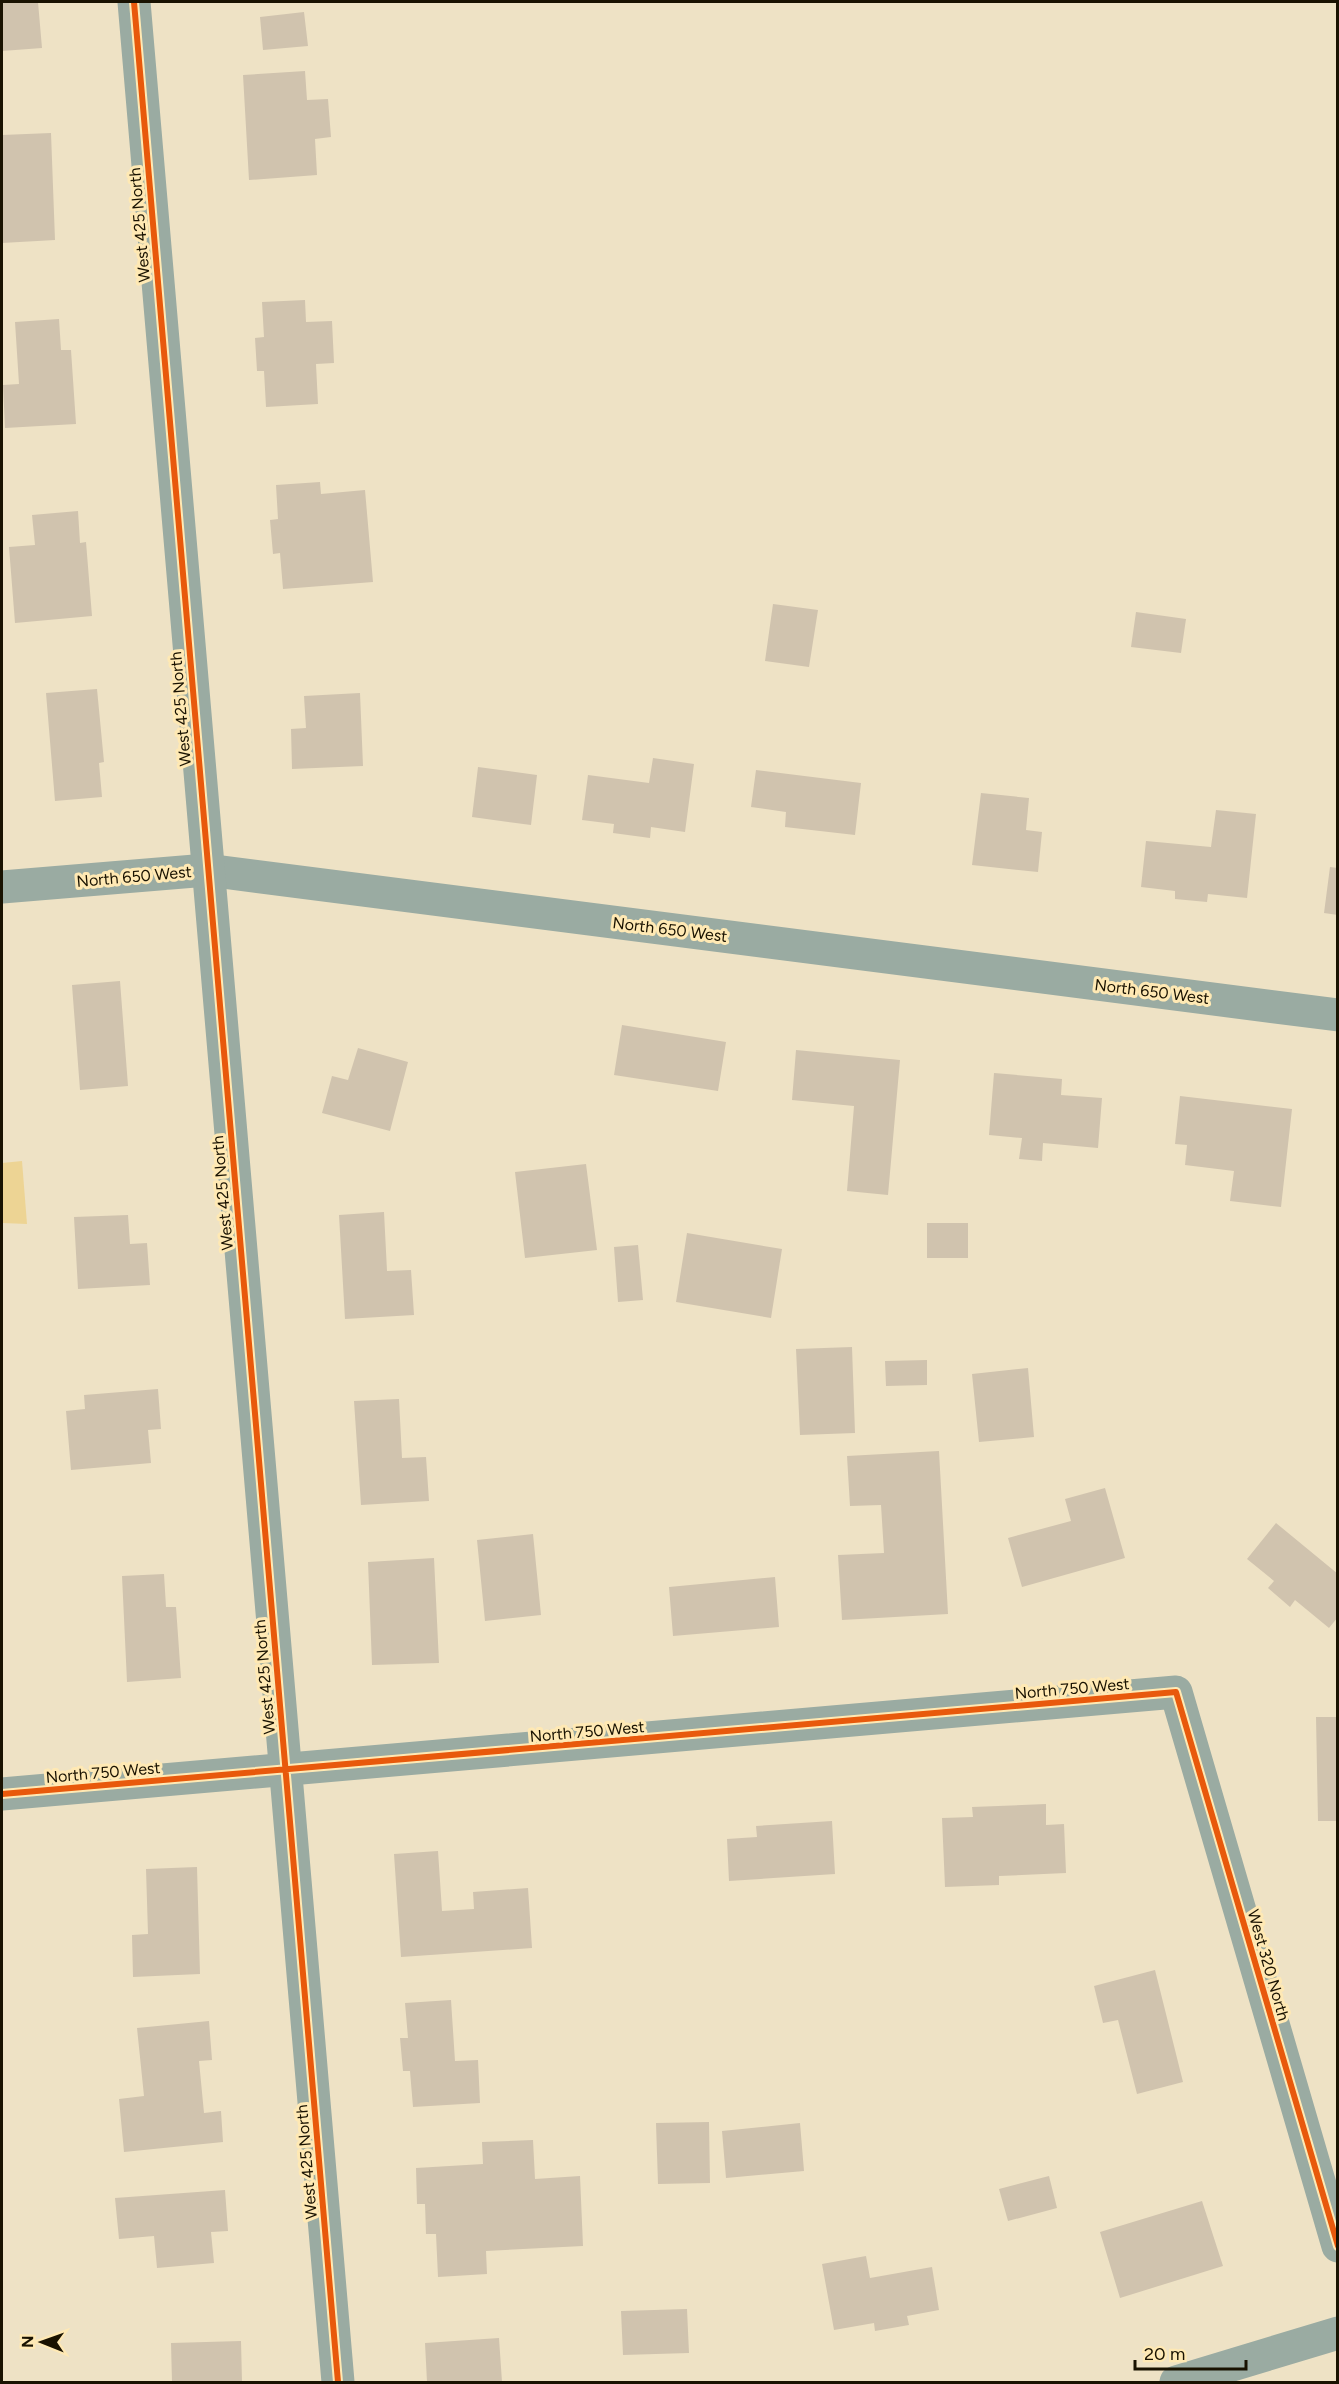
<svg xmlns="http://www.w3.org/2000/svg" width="1339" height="2384" font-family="Figtree,sans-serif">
  <rect width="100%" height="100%" fill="#eee2c5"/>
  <path fill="#edd494" d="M22,1161l5,63 -25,-1v-60z"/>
  <path fill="#d0c3ae" d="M2,2h36l4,46 -40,3z
    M304,12l4,34 -45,4 -3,-33z
    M305,71l2,29 21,-1 3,38 -16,2 2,36 -68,5 -6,-105z
    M51,133l4,107 -53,3v-108z
    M305,300l1,22 26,-1 2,42 -18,1 2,40 -52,3 -2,-36h-7l-2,-33 9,-1 -2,-35z
    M59,319l2,31h10l5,74 -71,4 -2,-43 16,-1 -4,-62z
    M320,482l1,12 44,-4 8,92 -90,7 -3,-36 -7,1 -3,-34 8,-1 -2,-34z
    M78,511l2,32 6,-1 6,74 -77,7 -6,-76 26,-2 -3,-30z
    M773,604l45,6 -9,57 -44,-6z
    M1136,612l50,7 -5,34 -50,-6z
    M97,689l7,73 -5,1 3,34 -47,4 -9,-108z
    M360,693l3,73 -71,3 -1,-40 15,-1 -2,-32z
    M653,758l41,6 -9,68 -34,-5 -1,11 -37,-5 1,-9 -32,-4 6,-45 61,8z
    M478,767l59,8 -6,50 -59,-8z
    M756,770l105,13 -6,52 -70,-8 1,-15 -35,-5z
    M981,793l48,5 -3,32 16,2 -4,40 -66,-7z
    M1216,810l40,4 -9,84 -39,-4 -1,8 -32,-3v-8l-34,-4 5,-46 65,6z
    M1330,867l8,1v47l-14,-2z
    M120,981l8,105 -48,4 -8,-105z
    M622,1025l104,17 -8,49 -104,-16z
    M358,1048l50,14 -18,69 -68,-18 10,-37 16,4z
    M796,1050l104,10 -12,135 -41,-4 7,-85 -62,-6z
    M994,1073l68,6 -1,16 41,3 -4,50 -55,-5 -1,18 -23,-2 3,-21 -33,-3z
    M1180,1096l112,13 -11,98 -51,-6 4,-30 -49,-6 2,-20 -12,-1z
    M586,1164l11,86 -72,8 -10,-86z
    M384,1212l3,59 24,-1 3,45 -69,4 -6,-104z
    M128,1215l2,29 17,-1 3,42 -72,4 -4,-72z
    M927,1223h41v35h-41z
    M687,1233l95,16 -11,69 -95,-16z
    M638,1245l5,55 -25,2 -4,-55z
    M852,1347l3,86 -55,2 -4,-86z
    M927,1360v25l-41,1 -1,-25z
    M1028,1368l6,69 -55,5 -7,-68z
    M158,1389l3,40 -13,1 3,33 -80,7 -5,-59 19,-2 -1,-14z
    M399,1399l3,59 24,-1 3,44 -68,4 -7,-104z
    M939,1451l9,163 -106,6 -4,-65 46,-2 -3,-48 -31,1 -3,-50z
    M1105,1488l20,70 -103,29 -14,-49 63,-17 -6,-22z
    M1276,1523l62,51v43l-9,11 -34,-28 -5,7 -22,-19 6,-7 -27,-22z
    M533,1534l8,81 -56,6 -8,-81z
    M434,1558l5,105 -67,2 -4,-103z
    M164,1574l2,33h10l5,71 -54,4 -5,-106z
    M775,1577l4,50 -106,9 -4,-49z
    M1316,1717h22v104h-20z
    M1046,1804v21l18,-1 2,49 -67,3v9l-54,2 -3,-69 31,-1 -1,-10z
    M832,1821l3,53 -106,7 -2,-42 30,-2 -1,-11z
    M438,1851l4,60 32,-2 -1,-17 55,-4 4,60 -131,9 -7,-103z
    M197,1867l3,107 -67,3 -1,-42 16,-1 -2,-65z
    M1155,1970l28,112 -46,12 -19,-74 -15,3 -9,-37z
    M451,2000l4,61 23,-1 2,43 -67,4 -3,-36h-7l-3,-33h8l-3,-35z
    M209,2021l3,39 -13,1 5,52 17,-2 2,31 -99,10 -5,-53 25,-3 -7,-68z
    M709,2122l1,61 -52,1 -2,-61z
    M800,2123l4,48 -78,7 -4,-47z
    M533,2140l2,39 45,-3 3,70 -97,5 1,23 -49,3 -2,-43h-10l-1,-30h-8l-1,-36 67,-4 -1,-22z
    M1049,2176l8,32 -49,13 -9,-32z
    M225,2190l3,41 -17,1 3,31 -57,5 -3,-32 -35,3 -4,-41z
    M1202,2201l21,65 -103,32 -20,-66z
    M866,2256l4,22 62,-11 7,43 -32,6 2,9 -34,6 -1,-8 -40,7 -12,-66z
    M687,2309l2,44 -66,2 -2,-44z
    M499,2338l3,44h-75l-2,-39z
    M241,2341l1,41h-70l-1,-39z"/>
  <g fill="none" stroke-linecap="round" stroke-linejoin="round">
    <path stroke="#9aaba2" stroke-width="33" d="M2,887l205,-17 1131,145
      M2,1794l1174,-102 162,554
      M1176,2382l162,-49"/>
    <path stroke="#9aaba2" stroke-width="33" d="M134,2l204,2380"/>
    <defs>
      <path id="cycleway" d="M134,2l204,2380
        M2,1794l1174,-102 162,554"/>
    </defs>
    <use href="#cycleway" stroke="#ffe9b4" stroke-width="10"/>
    <use href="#cycleway" stroke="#e8590c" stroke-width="6"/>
  </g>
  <g text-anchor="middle" stroke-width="6" stroke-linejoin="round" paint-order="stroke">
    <g font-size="16" fill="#191201" stroke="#ffe9b4">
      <text transform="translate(139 225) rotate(-95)" y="6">West 425 North</text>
      <text transform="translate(180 709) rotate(-95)" y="6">West 425 North</text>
      <text transform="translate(134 876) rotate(-5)" y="6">North 650 West</text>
      <text transform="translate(670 929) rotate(7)" y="6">North 650 West</text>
      <text transform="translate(1152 991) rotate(7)" y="6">North 650 West</text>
      <text transform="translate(222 1193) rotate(-95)" y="6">West 425 North</text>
      <text transform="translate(264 1677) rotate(-95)" y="6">West 425 North</text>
      <text transform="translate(1072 1688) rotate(-5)" y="6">North 750 West</text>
      <text transform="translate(587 1731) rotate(-5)" y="6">North 750 West</text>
      <text transform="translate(103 1772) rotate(-5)" y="6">North 750 West</text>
      <text transform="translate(1269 1965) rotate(74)" y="6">West 320 North</text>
      <text transform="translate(306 2162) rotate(-95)" y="6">West 425 North</text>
    </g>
  </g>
  <rect width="1339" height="2384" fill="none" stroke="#191201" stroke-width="6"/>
  <g transform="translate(42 2342) rotate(271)" stroke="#ffe9b4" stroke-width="4.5" paint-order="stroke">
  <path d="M0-4.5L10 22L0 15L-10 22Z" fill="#191201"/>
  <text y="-9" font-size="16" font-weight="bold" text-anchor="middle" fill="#191201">N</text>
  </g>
  <path d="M1135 2360v9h111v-9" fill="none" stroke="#191201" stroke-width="3"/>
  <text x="1144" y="2360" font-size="18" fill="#191201" stroke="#ffe9b4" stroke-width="4.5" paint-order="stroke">20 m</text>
</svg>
